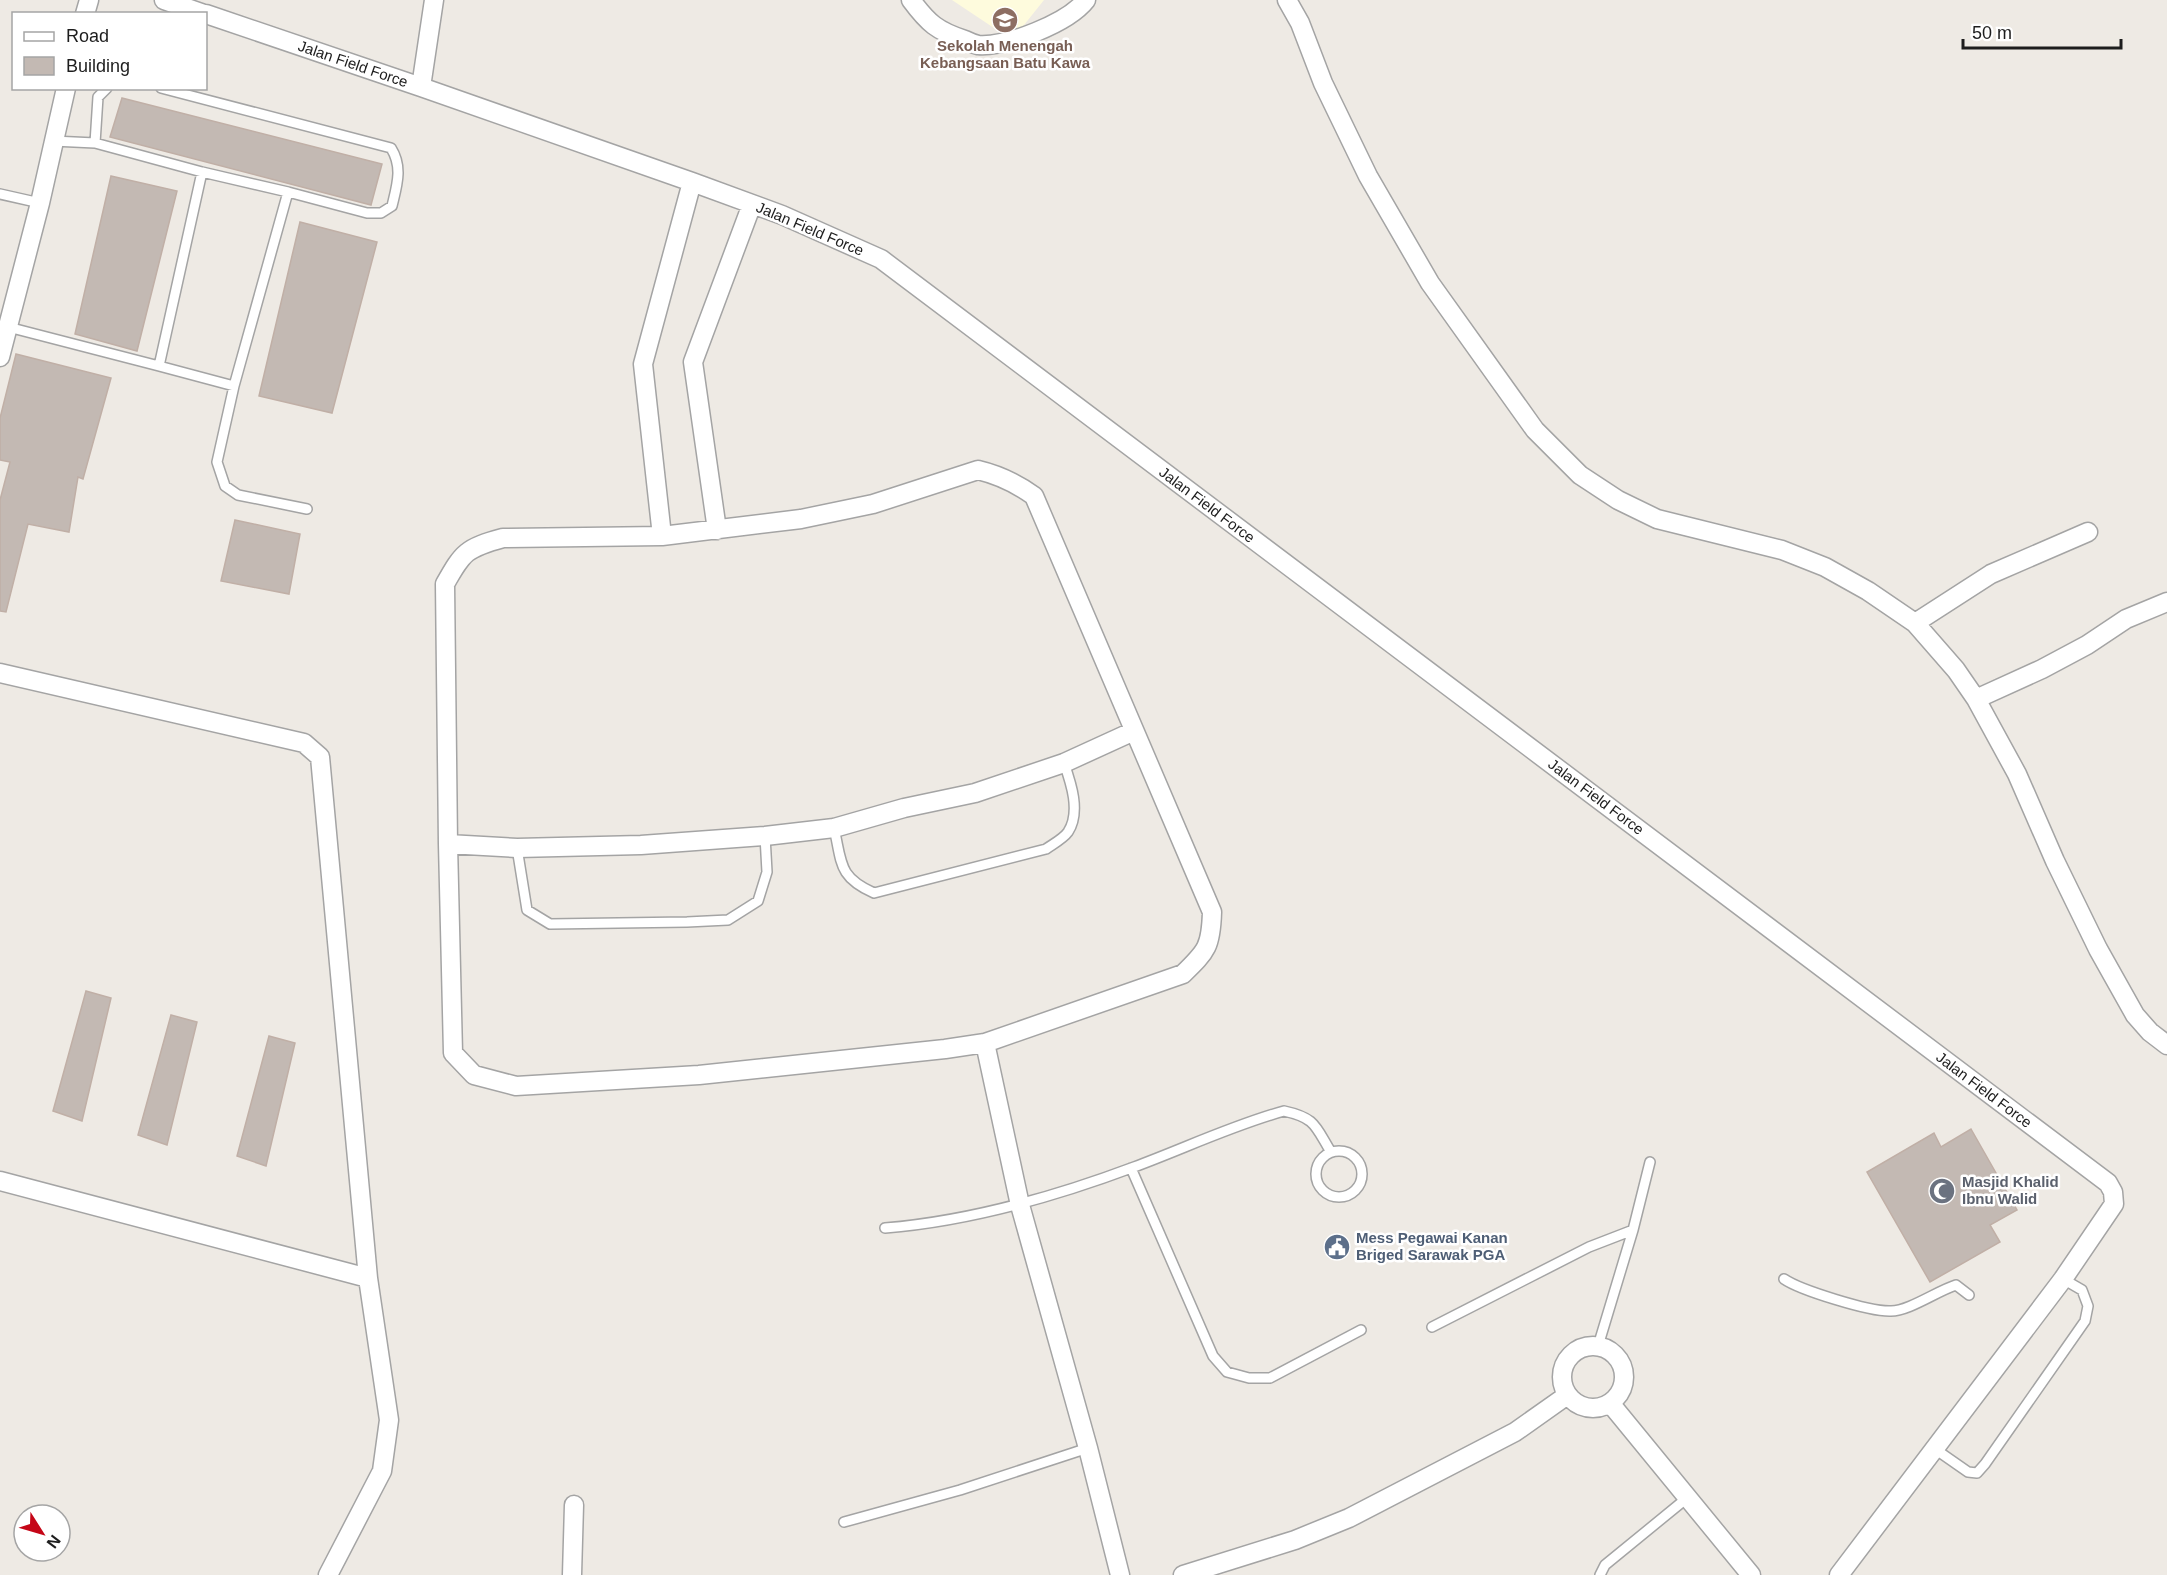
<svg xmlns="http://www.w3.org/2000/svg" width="2167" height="1575" font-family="Arial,sans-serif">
  <rect width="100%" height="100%" fill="#eeeae4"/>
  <path fill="#fefbdd" d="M952,0h92l-32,40z"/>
  <path fill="#c3b9b3" stroke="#c0afa6" stroke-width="1.5" d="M122,98l260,66 -11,41 -261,-68z
    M111,176l66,15 -40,160 -62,-17z
    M300,222l77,20 -45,171 -73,-17z
    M16,354l95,24 -28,101 -5,-2 -9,55 -41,-8 -22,88 -6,-1v-111l10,-38 -10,-2v-42z
    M235,520l65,14 -11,60 -68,-13z
    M86,991l25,7 -29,123 -29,-10z
    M171,1015l26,7 -30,123 -29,-10z
    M269,1036l26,7 -29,123 -29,-10z
    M1971,1129l46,81 -27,15 10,17 -70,40 -63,-110 67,-39 7,14z"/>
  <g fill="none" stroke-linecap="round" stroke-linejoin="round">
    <defs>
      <path id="service" d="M161,88l230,60c12,19 6,37 1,58l-11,7h-14l-79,-21 -54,194 -17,76 8,24 13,9 69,14
        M53,141l42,2 3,-46 9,-9
        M95,143l107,29 86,20
        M0,194l40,9
        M8,327l151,39 43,-194
        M159,366l75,20
        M834,828c8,35 4,49 40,65l172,-44c7,-5 17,-10 22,-17 13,-20 3,-49 -4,-69
        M517,848l10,62 23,14 137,-2 41,-2 30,-19 9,-29 -2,-36
        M1316 1174a23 23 0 1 1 46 0a23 23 0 1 1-46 0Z
        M1131,1168l82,188 14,16 22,6h21l91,-48
        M885,1228c86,-7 169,-31 249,-61 49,-18 99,-42 150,-56 32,7 31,15 47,41
        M1784,1279c16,11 86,33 107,32 18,0 46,-20 65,-26l13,10
        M1432,1327l157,-80 44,-17
        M1598,1346l35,-116 17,-68
        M1935,1449l33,23 9,1 8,-9 100,-143 3,-15 -6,-16 -19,-11
        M844,1522l116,-32 128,-42
        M1600,1575l5,-10 82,-67"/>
      <path id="minor" d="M164,0l40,14
        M911,0c17,23 26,31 54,40 4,2 9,4 13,5 29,2 90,-22 108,-45
        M1287,0l13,23 23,60 45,93 62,107 105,147 45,45 38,25 39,19 125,31 43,17 43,24 47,32 41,47 20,29 41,75 38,87 43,88 37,66 15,17 17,13
        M85,14l4,-14
        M206,14l215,73 271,95 90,33 99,44 1227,924 5,9 1,12 -51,75 -224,296
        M421,87l13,-87
        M0,357l40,-154 26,-115
        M978,470c21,5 38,13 56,26l178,416c-1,34 -5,39 -29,62l-198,69 -40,6 -246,26 -183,11 -42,-11 -21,-22 -5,-209 -3,-260c18,-32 21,-36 58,-46l159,-2 139,-17 72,-15z
        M717,530l-24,-168 59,-158
        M662,536l-19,-172 49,-182
        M1915,623l76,-49 97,-42
        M0,673l304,70 16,14 48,521 21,142 -7,51 -54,104
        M1976,699l66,-30 45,-24 39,-26 41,-17
        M448,844l69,4 124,-3 124,-9 69,-8 70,-20 71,-15 89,-30 70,-32
        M985,1043l35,162 68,243 32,127
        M0,1181l368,97
        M1562 1377a31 31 0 1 1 62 0a31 31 0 1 1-62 0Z
        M1610,1403l141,172
        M572,1575l2,-70
        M1183,1575l112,-35 54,-22 166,-86 51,-36"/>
    </defs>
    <use href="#service" stroke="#a4a4a4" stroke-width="12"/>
    <use href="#minor" stroke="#a4a4a4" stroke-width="21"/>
    <use href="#service" stroke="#fff" stroke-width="9"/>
    <use href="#minor" stroke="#fff" stroke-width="18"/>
  </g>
  <defs>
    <symbol id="school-disc" viewBox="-11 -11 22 22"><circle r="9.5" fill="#8d6e63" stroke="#fff"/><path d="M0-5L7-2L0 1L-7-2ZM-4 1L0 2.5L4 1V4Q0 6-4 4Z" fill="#fff"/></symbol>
    <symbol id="mosque-disc" viewBox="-11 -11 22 22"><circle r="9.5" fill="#6b7280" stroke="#fff"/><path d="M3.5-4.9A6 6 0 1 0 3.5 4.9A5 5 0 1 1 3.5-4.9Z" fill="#fff"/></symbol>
    <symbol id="civic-disc" viewBox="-11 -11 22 22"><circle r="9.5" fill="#5c6f8a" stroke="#fff"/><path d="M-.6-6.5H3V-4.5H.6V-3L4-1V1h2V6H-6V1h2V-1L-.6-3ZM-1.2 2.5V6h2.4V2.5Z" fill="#fff"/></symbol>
  </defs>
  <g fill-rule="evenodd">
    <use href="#school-disc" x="990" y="5" width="30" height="30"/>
    <use href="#mosque-disc" x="1927" y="1176" width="30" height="30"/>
    <use href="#civic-disc" x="1322" y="1232" width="30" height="30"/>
  </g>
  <g text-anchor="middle" stroke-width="5" stroke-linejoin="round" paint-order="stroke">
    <g font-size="15" font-weight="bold" fill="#785e54" stroke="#fff">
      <text x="1005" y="51">Sekolah Menengah<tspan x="1005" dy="17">Kebangsaan Batu Kawa</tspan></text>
    </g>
    <g font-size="15" fill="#1d1d1d" stroke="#fff">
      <text transform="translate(353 64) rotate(19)" y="5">Jalan Field Force</text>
      <text transform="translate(810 229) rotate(23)" y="5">Jalan Field Force</text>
      <text transform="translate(1207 505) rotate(37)" y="5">Jalan Field Force</text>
      <text transform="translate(1596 797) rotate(37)" y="5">Jalan Field Force</text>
      <text transform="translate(1984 1090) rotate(37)" y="5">Jalan Field Force</text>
    </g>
    <g font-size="15" font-weight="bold" fill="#5b616d" stroke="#fff" text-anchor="start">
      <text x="1962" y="1187">Masjid Khalid<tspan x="1962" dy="17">Ibnu Walid</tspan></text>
    </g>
    <g font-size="15" font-weight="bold" fill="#4e5e75" stroke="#fff" text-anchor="start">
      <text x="1356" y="1243">Mess Pegawai Kanan<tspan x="1356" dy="17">Briged Sarawak PGA</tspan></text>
    </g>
  </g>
  <rect x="12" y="12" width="195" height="78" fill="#ffffff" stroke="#a5a5a5" stroke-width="1.5"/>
  <rect x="24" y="32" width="30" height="9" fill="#ffffff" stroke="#a5a5a5" stroke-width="1.5"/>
  <text x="66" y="42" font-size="18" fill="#1d1d1d">Road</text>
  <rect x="24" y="57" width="30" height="18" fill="#c3b9b3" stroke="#a5a5a5" stroke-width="1.5"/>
  <text x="66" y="72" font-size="18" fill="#1d1d1d">Building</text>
  <g transform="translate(42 1533) rotate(127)"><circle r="28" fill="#ffffff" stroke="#a5a5a5" stroke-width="1.5"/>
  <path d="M0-4.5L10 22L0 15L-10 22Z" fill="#c50617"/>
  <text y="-9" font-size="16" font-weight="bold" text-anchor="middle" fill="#1d1d1d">N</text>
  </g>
  <path d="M1963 39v9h158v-9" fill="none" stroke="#1d1d1d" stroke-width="3"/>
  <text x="1972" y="39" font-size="18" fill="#1d1d1d" stroke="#ffffff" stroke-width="4.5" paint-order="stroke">50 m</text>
</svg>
